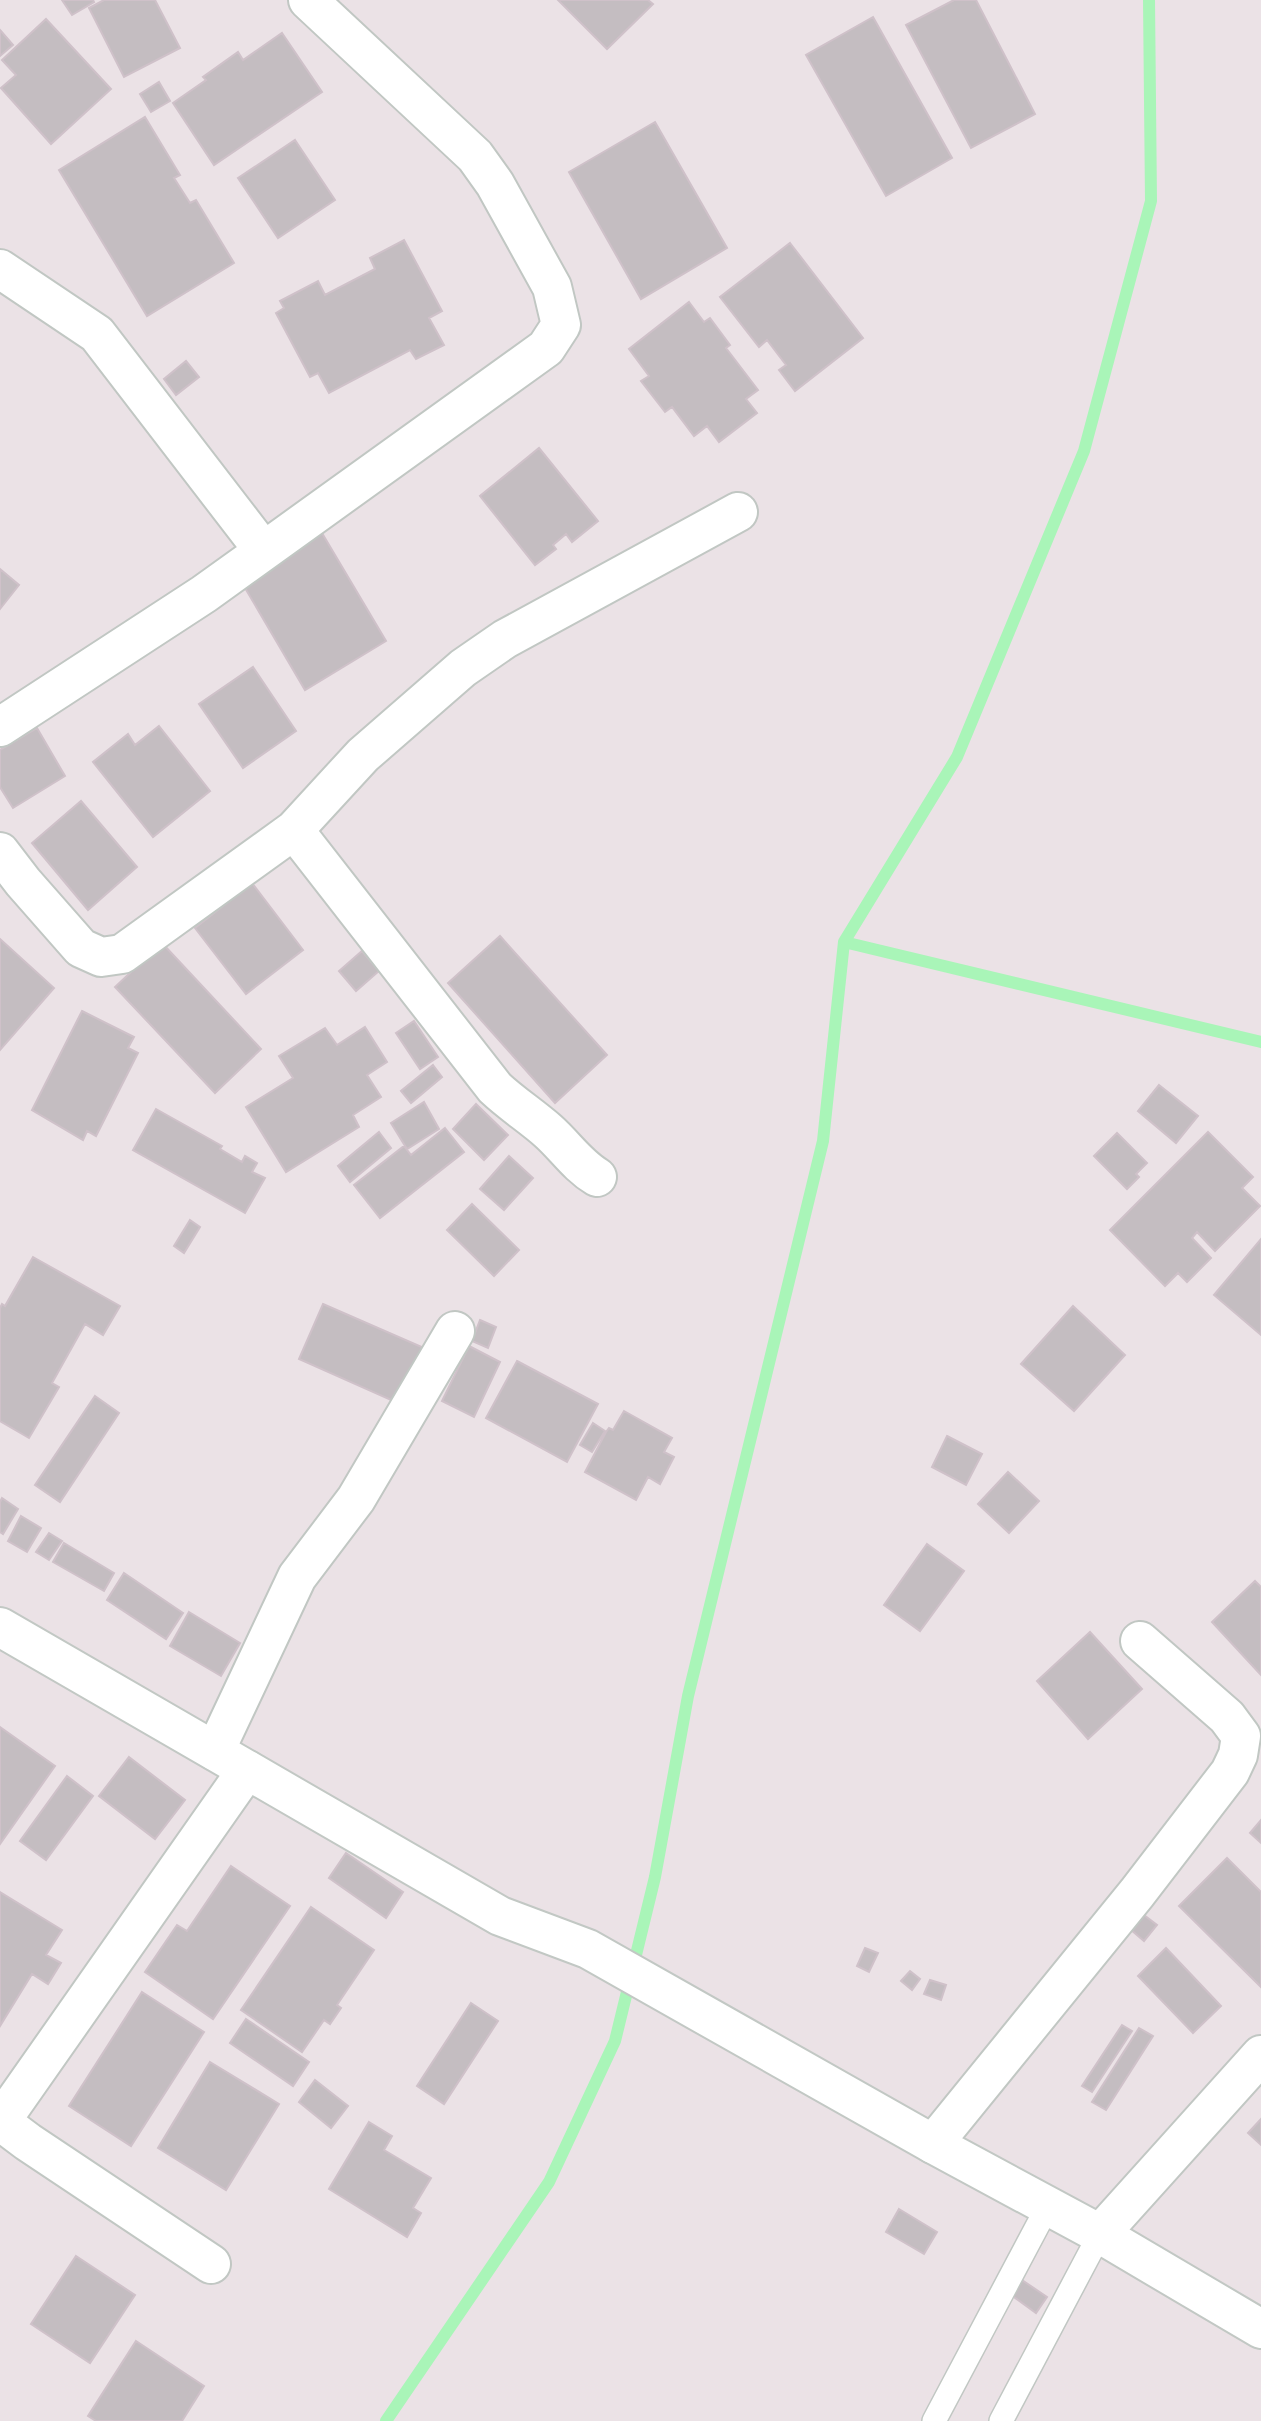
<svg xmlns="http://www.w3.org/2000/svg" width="1261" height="2421" font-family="'DejaVu Sans',sans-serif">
  <rect width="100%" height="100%" fill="#ebe2e6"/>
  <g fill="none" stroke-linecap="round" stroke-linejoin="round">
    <path stroke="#a9f5b8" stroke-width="12" d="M844,942l417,100
      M386,2421l163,-239 66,-141 40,-164 33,-181 135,-555 21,-199 113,-185 127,-306 67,-250 -2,-201"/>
  </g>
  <path fill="#c4bdc1" stroke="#cfc1c9" stroke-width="2" d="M62,0h31l1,2 -22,13z
    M104,0h51l25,48 -56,29 -35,-69z
    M558,0h90l5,4 -46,45z
    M954,0h22l59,114 -64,34 -65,-123z
    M873,17l79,141 -66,38 -80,-141z
    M46,19l65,70 -60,55 -50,-56 15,-13 -14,-15z
    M0,30l13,15 -13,11z
    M282,33l40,59 -108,73 -41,-62 33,-23 -3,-3 35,-25 5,8z
    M159,82l11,19 -19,11 -11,-18z
    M145,117l35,58 -6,3 16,25 6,-3 38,63 -87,53 -88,-146z
    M655,122l72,126 -86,51 -72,-127z
    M295,140l40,60 -57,38 -40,-60z
    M404,240l38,71 -13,7 15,27 -28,14 -6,-9 -81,43 -11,-20 -8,4 -34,-64 8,-5 -4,-7 38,-20 7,14 50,-26 -5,-11z
    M790,243l73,95 -68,53 -16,-21 7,-5 -19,-25 -8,7 -39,-50z
    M689,302l15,20 6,-4 20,27 -4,3 32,42 -12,9 11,14 -38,29 -12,-16 -13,10 -22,-29 -7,5 -24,-31 8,-5 -20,-27z
    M186,361l13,16 -23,18 -12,-16z
    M539,448l59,73 -26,21 -6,-8 -13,11 3,4 -21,16 -55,-69z
    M319,528l67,113 -81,49 -67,-114z
    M0,569l19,16 -19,24z
    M253,667l43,64 -53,37 -44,-64z
    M159,726l51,65 -57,46 -60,-75 35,-28 7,11z
    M37,728l28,48 -52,32 -13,-21v-37z
    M81,801l56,66 -49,43 -56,-67z
    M252,883l51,67 -57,44 -51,-66z
    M500,936l107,119 -52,48 -107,-120z
    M0,939l54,49 -54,62z
    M162,943l99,106 -46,44 -100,-106z
    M362,951l17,20 -23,20 -17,-20z
    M82,1011l52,26 -6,11 10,5 -42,83 -9,-5 -4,9 -51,-30z
    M414,1021l24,36 -18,12 -24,-36z
    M365,1027l22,35 -20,13 14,22 -28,18 6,12 -73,45 -40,-65 47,-29 -14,-22 46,-28 12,17z
    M433,1065l9,12 -31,26 -10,-12z
    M1159,1085l39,31 -22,27 -38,-32z
    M424,1102l15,27 -32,20 -16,-26z
    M476,1104l32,31 -24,25 -31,-31z
    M156,1109l66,37 -2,3 22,13 3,-6 12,7 -5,9 13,6 -20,35 -112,-63z
    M445,1128l19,24 -84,66 -26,-33 50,-39 7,9z
    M379,1132l12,16 -41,34 -12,-16z
    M1208,1132l45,45 -11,11 18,18 -45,45 -18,-19 -5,6 19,20 -24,24 -9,-9 -13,13 -55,-56z
    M1117,1133l30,30 -11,11 3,3 -12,12 -33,-33z
    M509,1156l24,22 -29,32 -24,-21z
    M472,1204l47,46 -25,26 -47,-46z
    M190,1220l10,7 -16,26 -10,-7z
    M1261,1239v96l-47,-40z
    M33,1257l87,49 -17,29 -18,-11 -33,59 7,4 -30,51 -29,-17v-113l2,-4 3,2z
    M323,1304l101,44 -24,56 -101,-45z
    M1073,1306l52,49 -51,56 -53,-47z
    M480,1320l16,7 -8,21 -16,-7z
    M469,1346l31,16 -26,55 -32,-16z
    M517,1361l81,43 -31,58 -81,-44z
    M95,1396l24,17 -59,89 -25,-17z
    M624,1411l48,27 -8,14 10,5 -14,27 -12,-7 -12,23 -51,-28 21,-40 3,-4 4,2z
    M593,1423l12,8 -13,21 -12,-7z
    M947,1436l35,18 -16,31 -34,-18z
    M1008,1472l31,29 -30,32 -31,-29z
    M2,1498l16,11 -15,25 -3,-2v-30z
    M21,1516l20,12 -14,24 -19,-11z
    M49,1533l13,8 -13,19 -13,-8z
    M64,1543l50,30 -10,18 -51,-29z
    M927,1544l37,27 -44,60 -36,-26z
    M124,1573l59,40 -17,26 -59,-39z
    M1255,1581l6,6v88l-49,-53z
    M189,1612l51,31 -19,33 -51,-30z
    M1090,1632l52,57 -54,50 -51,-58z
    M0,1727l55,39 -55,78z
    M129,1757l56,43 -30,39 -56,-43z
    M67,1776l26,20 -47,64 -26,-19z
    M1261,1820v23l-11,-10z
    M346,1853l57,39 -17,26 -57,-40z
    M1227,1858l34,34v95l-82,-81z
    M231,1866l59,40 -77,113 -68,-47 32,-47 10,6z
    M0,1892l62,38 -16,25 15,8 -13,21 -16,-10 -32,52z
    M311,1907l63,43 -37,55 4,3 -11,16 -6,-4 -22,32 -61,-42z
    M1144,1915l13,10 -13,16 -13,-11z
    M865,1948l13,5 -9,19 -12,-6z
    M1166,1948l55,58 -28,27 -55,-57z
    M910,1971l10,8 -8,11 -11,-9z
    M930,1980l16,5 -5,15 -17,-6z
    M142,1992l62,40 -73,114 -62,-40z
    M471,2003l27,18 -54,83 -27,-18z
    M246,2019l63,43 -16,24 -63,-43z
    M1122,2025l10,6 -40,61 -10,-6z
    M1139,2028l14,8 -47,74 -14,-8z
    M210,2062l69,42 -53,86 -68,-42z
    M315,2080l33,26 -17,22 -32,-26z
    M1261,2119v26l-13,-12z
    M369,2122l23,14 -8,14 47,28 -18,30 8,5 -14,24 -78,-48z
    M899,2209l38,23 -13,22 -38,-22z
    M76,2256l59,39 -45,68 -59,-39z
    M1022,2280l25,17 -11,16 -25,-18z
    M136,2341l68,45 -22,35h-86l-8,-5z"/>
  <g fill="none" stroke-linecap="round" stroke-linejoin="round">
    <defs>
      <path id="service" d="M934,2421l114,-215
        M1001,2421l99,-187"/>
      <path id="minor" d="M0,269l97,65 166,216
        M0,727l204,-133 342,-246 15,-23 -9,-38 -57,-103 -20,-28 -167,-156
        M294,830l201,258c17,16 36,28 53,43 17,15 29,34 49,46
        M0,852l23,30 58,66 20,9 21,-3 172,-124 69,-75 100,-87 42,-29 233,-127
        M215,1751l82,-174 59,-78 99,-168
        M0,2121l28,21 183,122
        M1,2121l246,-351
        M933,2144l204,-251 93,-121 8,-17 3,-19 -14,-19 -87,-76
        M1100,2234l161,-179"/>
      <path id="secondary" d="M0,1627l500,289 88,33 345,195 167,90 161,95"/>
    </defs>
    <use href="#service" stroke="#c1c7c3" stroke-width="26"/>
    <use href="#minor" stroke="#c1c7c3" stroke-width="42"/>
    <use href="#secondary" stroke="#c2c8c4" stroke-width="42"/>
    <use href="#service" stroke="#fff" stroke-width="23"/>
    <use href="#minor" stroke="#fff" stroke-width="38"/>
    <use href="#secondary" stroke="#fff" stroke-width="38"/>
  </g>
</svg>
